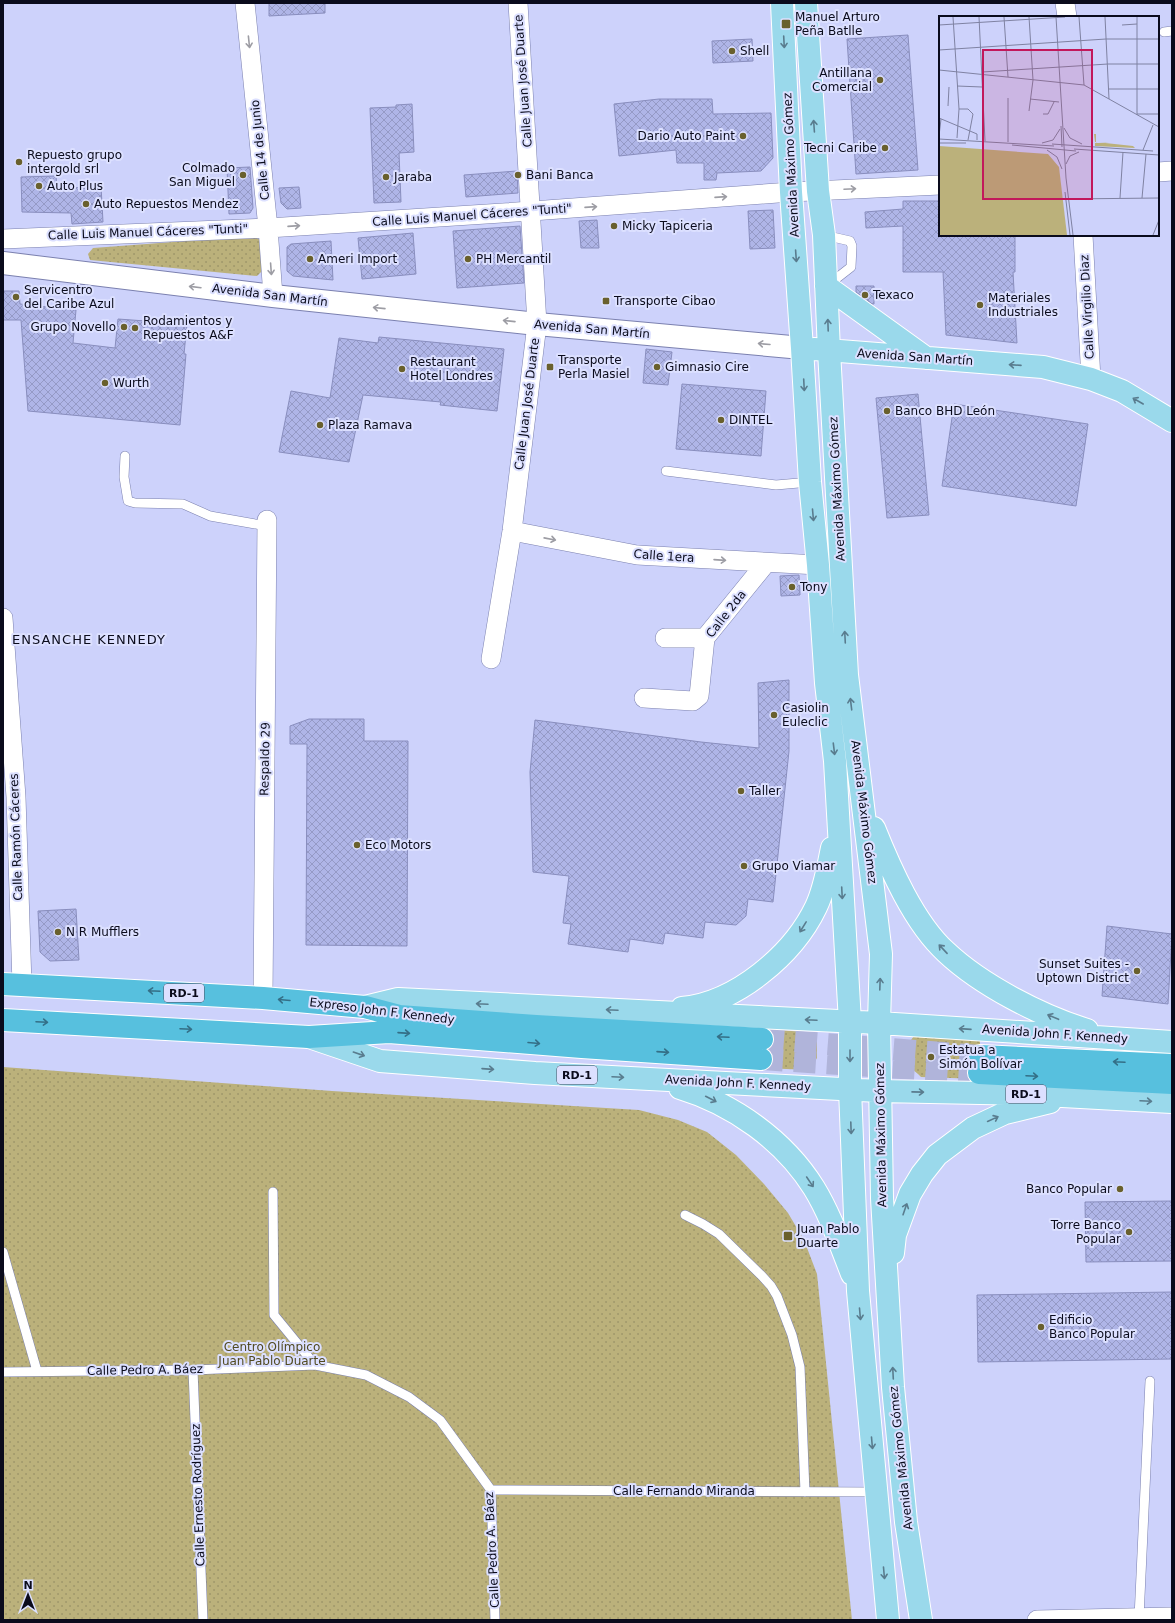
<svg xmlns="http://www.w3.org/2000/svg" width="1175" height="1623" font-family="'DejaVu Sans',sans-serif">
  <defs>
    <pattern id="park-dots" width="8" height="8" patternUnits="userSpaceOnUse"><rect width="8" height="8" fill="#bbb17b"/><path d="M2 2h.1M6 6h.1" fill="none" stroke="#9f976a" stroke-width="1.8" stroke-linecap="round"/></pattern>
    <pattern id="building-cross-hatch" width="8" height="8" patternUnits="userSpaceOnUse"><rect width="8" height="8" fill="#afb5e7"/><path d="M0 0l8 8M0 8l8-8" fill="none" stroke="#959ac6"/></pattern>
  </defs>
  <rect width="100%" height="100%" fill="#cdd2fb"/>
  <path fill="url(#park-dots)" d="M253,236l9,5 2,28 -7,7 -167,-16 -2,-6 5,-6z
    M767,1029l37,3 13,10v16l-8,12 -45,-2z
    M916,1034l64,4v41l-59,-2c-3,-4 -9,-7 -12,-11 -7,-12 -1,-24 7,-32z
    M3,1067l329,24 307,19 39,10 29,12 29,23 28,29 24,29 16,27 13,34 35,346h-849z"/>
  <path fill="url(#building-cross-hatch)" stroke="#898ebe" d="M269,3h56v10l-56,3z
    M908,35l10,135 -62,4 -9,-135z
    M752,39l1,22 -40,2 -1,-22z
    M659,99h53l1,15 58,-1 2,45 -12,13 -44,2 -1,7h-12v-17h-27l-1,-13 -57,6 -5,-52z
    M412,104l2,48 -15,1 2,49 -27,1 -4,-95 26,-1v-2z
    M250,167l3,41 -3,5 -21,1 -2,-46z
    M517,171l1,22 -52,4 -2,-22z
    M56,176l1,13 44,-3 2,36 -31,2 -1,-11 -49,-1 -1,-35z
    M299,187l2,21 -14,1 -6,-6 -2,-15z
    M903,201h37v34h75v37h-2l4,71 -71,-8 -3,-63h-40v-46l-37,2 -1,-16 38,-3z
    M773,210l2,38 -25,1 -2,-38z
    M597,220l2,28h-18l-2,-27z
    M520,226l4,57 -67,5 -4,-57z
    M413,233l3,41 -54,5 -4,-41z
    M331,241l2,39 -40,-4 -6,-5v-24l4,-3z
    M856,286h18v18h-2l-16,-12z
    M3,291h16l1,13 56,6 -3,33 42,5 3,-29 69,5 -3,30h2l-6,71 -152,-14 -7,-91h-18z
    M379,337l125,12 -7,62 -57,-6 1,-3 -78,-7 -14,67 -70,-10 12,-61 39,7 9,-60 39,5z
    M646,349l26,3 -4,33 -25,-2z
    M682,384l84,7 -5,65 -85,-7z
    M918,394l11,121 -42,3 -11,-120z
    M954,404l134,20 -12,82 -134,-20z
    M799,575l1,20 -19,1 -1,-20z
    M789,680v71l-16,151 -25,-3 -2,17 -10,9 -31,-3 -2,16 -38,-5 -2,11 -33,-5 -2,13 -60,-8 3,-20 -8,-1 6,-47 -36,-4 -3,-100 5,-52 166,22 58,6 -1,-65z
    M309,719h55v22h44l-1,205 -101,-1 1,-201h-17v-18z
    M76,909l3,51 -29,1 -10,-9 -2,-41z
    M1107,926l65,8 -4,70 -66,-8z
    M1172,1201v60l-86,1 -1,-60z
    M1172,1292v67l-194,3 -1,-67z"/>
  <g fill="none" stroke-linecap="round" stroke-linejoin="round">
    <path stroke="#b0b4da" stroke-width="22" stroke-dasharray="22 11" stroke-linecap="butt" d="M762,1039l218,17
      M761,1059l218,14"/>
    <defs>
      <path id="lane" d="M1164,32l8,-1
        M824,235l26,6 2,5 -1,21 -23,18
        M125,456l-1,21 4,24 7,2 48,1 27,12 57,10
        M666,471l110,14 34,-3
        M273,1192l1,123 41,50
        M685,1215l18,9 16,10 43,42 9,10 6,10 15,39 8,32 5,125
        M3,1252l34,119
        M193,1370l10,250
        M3,1372l190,-2 122,-5 51,10 43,22 31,23 51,70 4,130
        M491,1490l385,2
        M1139,1618l11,-237"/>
      <path id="street" d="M245,3l23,225 5,68
        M1065,3l2,14
        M1158,172l14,-1
        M1083,235l8,144
        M3,239l265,-11 264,-17 259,-19 149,-7
        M512,531l125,24 181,10
        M3,618l13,179 6,188
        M665,638h40
        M491,659l21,-128 25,-207 -19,-321
        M644,698l49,3 6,-5 6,-58 61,-75
        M263,998l4,-478
        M1037,1620l135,-3"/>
      <path id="secondary" d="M3,263l270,33 264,28 265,24"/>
      <path id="primary" d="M782,3l9,189 11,156 8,134 8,83 8,118 9,78 15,261v67l8,202 30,329
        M806,3l12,188 6,44 5,116 18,324 34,279 -2,69 3,175 11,189 13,135 15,98
        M826,286l100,72
        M814,349l229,18 48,12 31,12 50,30
        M874,828c16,40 40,95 72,124 35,33 95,64 141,78
        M365,1007l33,-8 481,24 293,19
        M682,1008c54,-5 111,-53 134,-101 9,-19 12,-40 16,-59
        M309,1037l71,24 155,12 344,18 147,3 146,8
        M680,1088c53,16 104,52 134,100 16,26 27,58 38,86
        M893,1253l2,-18 15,-41 12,-20 15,-19 36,-27 32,-15 45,-11"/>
      <path id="highway" d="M3,984l260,14 102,9 34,9 137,10 226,13
        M3,1020l306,17 80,-5 193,15 179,12
        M980,1056l192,9
        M979,1073l193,10"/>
    </defs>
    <use href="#lane" stroke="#7b80af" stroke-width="10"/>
    <use href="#street" stroke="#7b80af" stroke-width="20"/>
    <use href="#secondary" stroke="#7b80af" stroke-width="24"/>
    <use href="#primary" stroke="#fff" stroke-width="24"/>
    <use href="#highway" stroke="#fff" stroke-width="24"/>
    <use href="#lane" stroke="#fff" stroke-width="9"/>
    <use href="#street" stroke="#fff" stroke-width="19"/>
    <use href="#secondary" stroke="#fff" stroke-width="22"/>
    <use href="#primary" stroke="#9ad9eb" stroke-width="22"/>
    <use href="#highway" stroke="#57c0de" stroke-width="22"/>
  </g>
  <defs><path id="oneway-shaft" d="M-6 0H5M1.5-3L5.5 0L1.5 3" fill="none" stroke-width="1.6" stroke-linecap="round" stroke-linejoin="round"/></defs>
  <g stroke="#9d9da4">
    <use href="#oneway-shaft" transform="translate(249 42) rotate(84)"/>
    <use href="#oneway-shaft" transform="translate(850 189) rotate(-3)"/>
    <use href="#oneway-shaft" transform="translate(721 197) rotate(-4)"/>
    <use href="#oneway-shaft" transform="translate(591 207) rotate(-4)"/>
    <use href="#oneway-shaft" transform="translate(294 226) rotate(-4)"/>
    <use href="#oneway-shaft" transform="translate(271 269) rotate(86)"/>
    <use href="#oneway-shaft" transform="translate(195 287) rotate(-173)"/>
    <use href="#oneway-shaft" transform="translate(379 308) rotate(-174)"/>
    <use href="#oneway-shaft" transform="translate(509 321) rotate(-174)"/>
    <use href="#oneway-shaft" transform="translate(764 344) rotate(-175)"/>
    <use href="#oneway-shaft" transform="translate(550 539) rotate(11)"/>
    <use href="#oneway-shaft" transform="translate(720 560) rotate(4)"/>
  </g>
  <g stroke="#597c8e">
    <use href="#oneway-shaft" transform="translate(784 42) rotate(87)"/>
    <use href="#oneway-shaft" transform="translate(814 126) rotate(-94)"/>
    <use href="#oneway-shaft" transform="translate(796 256) rotate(86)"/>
    <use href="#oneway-shaft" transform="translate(828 325) rotate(-92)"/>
    <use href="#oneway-shaft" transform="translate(1015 365) rotate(-176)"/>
    <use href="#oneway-shaft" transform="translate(804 385) rotate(87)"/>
    <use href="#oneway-shaft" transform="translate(1138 401) rotate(-150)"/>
    <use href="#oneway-shaft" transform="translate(813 515) rotate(85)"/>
    <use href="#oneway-shaft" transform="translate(845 637) rotate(-93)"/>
    <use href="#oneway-shaft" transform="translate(851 704) rotate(-97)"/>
    <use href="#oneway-shaft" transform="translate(834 749) rotate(83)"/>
    <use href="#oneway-shaft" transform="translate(842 893) rotate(87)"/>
    <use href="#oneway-shaft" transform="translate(803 927) rotate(122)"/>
    <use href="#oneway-shaft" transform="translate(943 949) rotate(-133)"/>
    <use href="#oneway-shaft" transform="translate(880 984) rotate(-88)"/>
    <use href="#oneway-shaft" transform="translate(482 1004) rotate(-177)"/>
    <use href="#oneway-shaft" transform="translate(612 1010) rotate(-177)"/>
    <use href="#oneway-shaft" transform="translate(1053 1017) rotate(-157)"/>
    <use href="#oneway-shaft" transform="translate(811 1020) rotate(-177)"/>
    <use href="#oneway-shaft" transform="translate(965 1029) rotate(-176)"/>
    <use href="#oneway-shaft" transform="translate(359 1054) rotate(19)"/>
    <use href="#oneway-shaft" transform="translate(850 1056) rotate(90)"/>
    <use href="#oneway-shaft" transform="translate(488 1069) rotate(4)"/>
    <use href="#oneway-shaft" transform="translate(618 1077) rotate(3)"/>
    <use href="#oneway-shaft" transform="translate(918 1092) rotate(1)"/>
    <use href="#oneway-shaft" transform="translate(711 1099) rotate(27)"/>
    <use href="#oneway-shaft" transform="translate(1146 1101) rotate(3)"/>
    <use href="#oneway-shaft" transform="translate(993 1119) rotate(-25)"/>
    <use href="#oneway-shaft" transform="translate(851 1128) rotate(88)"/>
    <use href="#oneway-shaft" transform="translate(810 1182) rotate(56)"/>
    <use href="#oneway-shaft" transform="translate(905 1209) rotate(-71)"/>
    <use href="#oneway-shaft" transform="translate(860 1314) rotate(85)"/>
    <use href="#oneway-shaft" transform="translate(893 1373) rotate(-93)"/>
    <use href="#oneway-shaft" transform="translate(872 1443) rotate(85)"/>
    <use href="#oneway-shaft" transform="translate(884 1573) rotate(85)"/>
  </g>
  <g stroke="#346f87">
    <use href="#oneway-shaft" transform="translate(154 991) rotate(-177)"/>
    <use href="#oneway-shaft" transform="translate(284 1000) rotate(-175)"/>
    <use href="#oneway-shaft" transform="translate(42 1022) rotate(3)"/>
    <use href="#oneway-shaft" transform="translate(186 1029) rotate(3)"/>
    <use href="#oneway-shaft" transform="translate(404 1033) rotate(4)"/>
    <use href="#oneway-shaft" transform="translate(723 1037) rotate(-177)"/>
    <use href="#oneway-shaft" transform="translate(534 1043) rotate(5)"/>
    <use href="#oneway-shaft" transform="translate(663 1052) rotate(4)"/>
    <use href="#oneway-shaft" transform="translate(1119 1062) rotate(-177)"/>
    <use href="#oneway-shaft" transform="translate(1032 1076) rotate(3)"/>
  </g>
  <g fill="#69602d" stroke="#dce0ff" stroke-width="1.5">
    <rect x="781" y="19" width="10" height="10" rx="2"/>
    <circle cx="732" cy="51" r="4"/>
    <circle cx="880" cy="80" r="4"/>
    <circle cx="743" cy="136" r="4"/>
    <circle cx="885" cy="148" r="4"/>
    <circle cx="19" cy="162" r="4"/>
    <circle cx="243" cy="175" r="4"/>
    <circle cx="518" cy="175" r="4"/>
    <circle cx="386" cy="177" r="4"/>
    <circle cx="39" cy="186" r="4"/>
    <circle cx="86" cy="204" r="4"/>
    <circle cx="614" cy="226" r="4"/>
    <circle cx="310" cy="259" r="4"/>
    <circle cx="468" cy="259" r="4"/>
    <circle cx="865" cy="295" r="4"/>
    <circle cx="16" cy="297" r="4"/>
    <rect x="602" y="297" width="8" height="8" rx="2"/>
    <circle cx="980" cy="305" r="4"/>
    <circle cx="124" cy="327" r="4"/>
    <circle cx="135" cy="328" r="4"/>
    <rect x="546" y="363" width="8" height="8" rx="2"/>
    <circle cx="657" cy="367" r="4"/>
    <circle cx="402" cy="369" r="4"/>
    <circle cx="105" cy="383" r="4"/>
    <circle cx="887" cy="411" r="4"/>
    <circle cx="721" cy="420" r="4"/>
    <circle cx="320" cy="425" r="4"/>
    <circle cx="792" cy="587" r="4"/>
    <circle cx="774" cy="715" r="4"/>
    <circle cx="741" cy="791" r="4"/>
    <circle cx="357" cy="845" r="4"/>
    <circle cx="744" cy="866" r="4"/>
    <circle cx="58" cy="932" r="4"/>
    <circle cx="1137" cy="971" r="4"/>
    <circle cx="931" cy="1057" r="4"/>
    <circle cx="1120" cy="1189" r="4"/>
    <circle cx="1129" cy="1232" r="4"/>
    <rect x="783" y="1231" width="10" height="10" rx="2"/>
    <circle cx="1041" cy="1327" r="4"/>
  </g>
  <g text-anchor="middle" stroke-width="4" stroke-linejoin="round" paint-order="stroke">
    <g fill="#dce0ff" stroke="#494b60" stroke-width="1">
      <rect x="164" y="984" width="40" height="18" rx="3"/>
      <rect x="557" y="1066" width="40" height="18" rx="3"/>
      <rect x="1006" y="1085" width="40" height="18" rx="3"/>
    </g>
    <g font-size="11" font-weight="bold" fill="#0a0b1c">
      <text x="184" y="997">RD-1</text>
      <text x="577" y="1079">RD-1</text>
      <text x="1026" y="1098">RD-1</text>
    </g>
    <g font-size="12" fill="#0a0b1c" stroke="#dce0ff" text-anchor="start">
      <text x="795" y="21">Manuel Arturo<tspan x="795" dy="14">Peña Batlle</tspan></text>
      <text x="740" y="55">Shell</text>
      <text x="872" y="77" text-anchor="end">Antillana<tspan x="872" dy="14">Comercial</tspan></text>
      <text x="735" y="140" text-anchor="end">Dario Auto Paint</text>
      <text x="877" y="152" text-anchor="end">Tecni Caribe</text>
      <text x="27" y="159">Repuesto grupo<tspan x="27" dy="14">intergold srl</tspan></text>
      <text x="235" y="172" text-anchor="end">Colmado<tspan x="235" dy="14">San Miguel</tspan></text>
      <text x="526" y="179">Bani Banca</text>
      <text x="394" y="181">Jaraba</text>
      <text x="47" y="190">Auto Plus</text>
      <text x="94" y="208">Auto Repuestos Mendez</text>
      <text x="622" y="230">Micky Tapiceria</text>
      <text x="318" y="263">Ameri Import</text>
      <text x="476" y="263">PH Mercantil</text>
      <text x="24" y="294">Servicentro<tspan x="24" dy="14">del Caribe Azul</tspan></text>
      <text x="873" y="299">Texaco</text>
      <text x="988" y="302">Materiales<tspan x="988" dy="14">Industriales</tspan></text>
      <text x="614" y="305">Transporte Cibao</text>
      <text x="143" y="325">Rodamientos y<tspan x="143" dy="14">Repuestos A&amp;F</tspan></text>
      <text x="116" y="331" text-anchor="end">Grupo Novello</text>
      <text x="558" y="364">Transporte<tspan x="558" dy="14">Perla Masiel</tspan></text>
      <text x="410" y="366">Restaurant<tspan x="410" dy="14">Hotel Londres</tspan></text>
      <text x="665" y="371">Gimnasio Cire</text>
      <text x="113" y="387">Wurth</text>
      <text x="895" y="415">Banco BHD León</text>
      <text x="729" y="424">DINTEL</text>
      <text x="328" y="429">Plaza Ramava</text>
      <text x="800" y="591">Tony</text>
      <text x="782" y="712">Casiolin<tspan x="782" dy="14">Euleclic</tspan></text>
      <text x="749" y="795">Taller</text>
      <text x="365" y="849">Eco Motors</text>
      <text x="752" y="870">Grupo Viamar</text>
      <text x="66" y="936">N R Mufflers</text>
      <text x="1129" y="968" text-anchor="end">Sunset Suites -<tspan x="1129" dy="14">Uptown District</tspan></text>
      <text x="939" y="1054">Estatua a<tspan x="939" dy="14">Simón Bolívar</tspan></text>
      <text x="1112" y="1193" text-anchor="end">Banco Popular</text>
      <text x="1121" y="1229" text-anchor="end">Torre Banco<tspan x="1121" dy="14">Popular</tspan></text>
      <text x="797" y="1233">Juan Pablo<tspan x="797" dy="14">Duarte</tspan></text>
      <text x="1049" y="1324">Edificio<tspan x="1049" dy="14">Banco Popular</tspan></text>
    </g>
    <g font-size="12" fill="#0a0b1c" stroke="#dce0ff">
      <text transform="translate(523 81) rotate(-94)" y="4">Calle Juan José Duarte</text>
      <text transform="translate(260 150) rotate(-96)" y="4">Calle 14 de Junio</text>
      <text transform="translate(791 165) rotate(-93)" y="4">Avenida Máximo Gómez</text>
      <text transform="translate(472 215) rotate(-4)" y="4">Calle Luis Manuel Cáceres "Tunti"</text>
      <text transform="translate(148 232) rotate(-2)" y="4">Calle Luis Manuel Cáceres "Tunti"</text>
      <text transform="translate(270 295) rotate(7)" y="4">Avenida San Martín</text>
      <text transform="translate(1087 307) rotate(-93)" y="4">Calle Virgilio Diaz</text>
      <text transform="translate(592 329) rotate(5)" y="4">Avenida San Martín</text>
      <text transform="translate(915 357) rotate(4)" y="4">Avenida San Martín</text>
      <text transform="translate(527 404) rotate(-83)" y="4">Calle Juan José Duarte</text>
      <text transform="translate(837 489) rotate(-93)" y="4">Avenida Máximo Gómez</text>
      <text transform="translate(664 556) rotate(4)" y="4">Calle 1era</text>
      <text transform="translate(726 614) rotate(-52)" y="4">Calle 2da</text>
      <text transform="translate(265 759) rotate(-89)" y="4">Respaldo 29</text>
      <text transform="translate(864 812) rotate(83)" y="4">Avenida Máximo Gómez</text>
      <text transform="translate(16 837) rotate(-92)" y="4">Calle Ramón Cáceres</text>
      <text transform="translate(382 1011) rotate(7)" y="4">Expreso John F. Kennedy</text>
      <text transform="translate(1055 1034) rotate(4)" y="4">Avenida John F. Kennedy</text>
      <text transform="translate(738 1083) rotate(3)" y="4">Avenida John F. Kennedy</text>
      <text transform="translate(881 1135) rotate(-91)" y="4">Avenida Máximo Gómez</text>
      <text transform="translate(145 1370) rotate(-1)" y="4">Calle Pedro A. Báez</text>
      <text transform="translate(901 1458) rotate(-96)" y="4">Avenida Máximo Gómez</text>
      <text x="684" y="1495">Calle Fernando Miranda</text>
      <text transform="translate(198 1495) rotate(-92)" y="4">Calle Ernesto Rodríguez</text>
      <text transform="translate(492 1550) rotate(-93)" y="4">Calle Pedro A. Báez</text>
    </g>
    <g font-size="12" fill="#514a21" stroke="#dce0ff">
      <text x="272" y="1351">Centro Olímpico<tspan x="272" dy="14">Juan Pablo Duarte</tspan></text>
    </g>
    <g font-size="13" letter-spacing="1" fill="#0a0b1c" stroke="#dce0ff">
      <text x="89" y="644">ENSANCHE KENNEDY</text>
    </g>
  </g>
  <g transform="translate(939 16)">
    <rect width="220" height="220" fill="#cdd2fb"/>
    <path d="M155,118h2v8l37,4 2,2 -40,-2v-3h14l-14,-1z" fill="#bbb17b"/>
    <path d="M0,130l109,8 11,13 8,68h-128z" fill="#bbb17b"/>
    <path fill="none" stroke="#7f82a2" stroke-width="1" d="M14,1l6,92 -2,29M40,1l6,124M65,1l4,60M117,1l10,161 7,57M140,1l5,68M166,1l4,82M0,9l126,-8M183,9l15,-1M0,34l167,-11h53M0,54l145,15 75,42M43,56l126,-8h51M18,70l25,1M170,73h50M91,83l29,3M9,90l1,-19M20,93h9l5,5 -5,26M90,95l4,-31 -4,-63M104,98h5l6,-12M198,98h22M198,99v-98M0,102l38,16v6M122,110l1,21M125,112l6,10 12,6M0,120l2,-17M0,123l115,7M69,126v-44M0,127h27M103,127l11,-3 7,-11M113,128l101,7M73,129l64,6M135,133l85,6M108,134l10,7 5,12M204,134l10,-25M127,148l4,-8 9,-4M126,176l5,43M181,182l3,-46M203,182l4,-44M128,183l92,-1M214,219l6,-15"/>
    <path fill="#c2185b" fill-opacity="0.15" stroke="#c2185b" stroke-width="2" d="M44,34h109v149h-109z"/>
    <rect width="220" height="220" fill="none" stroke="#0a0b1c" stroke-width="2"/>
  </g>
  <rect width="1175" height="1623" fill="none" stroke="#0a0b1c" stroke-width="8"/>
  <g transform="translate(28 1595)" stroke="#dce0ff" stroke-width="3" paint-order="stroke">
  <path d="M0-3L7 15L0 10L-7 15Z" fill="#0a0b1c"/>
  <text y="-6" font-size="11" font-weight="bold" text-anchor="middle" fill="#0a0b1c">N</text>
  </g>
</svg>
